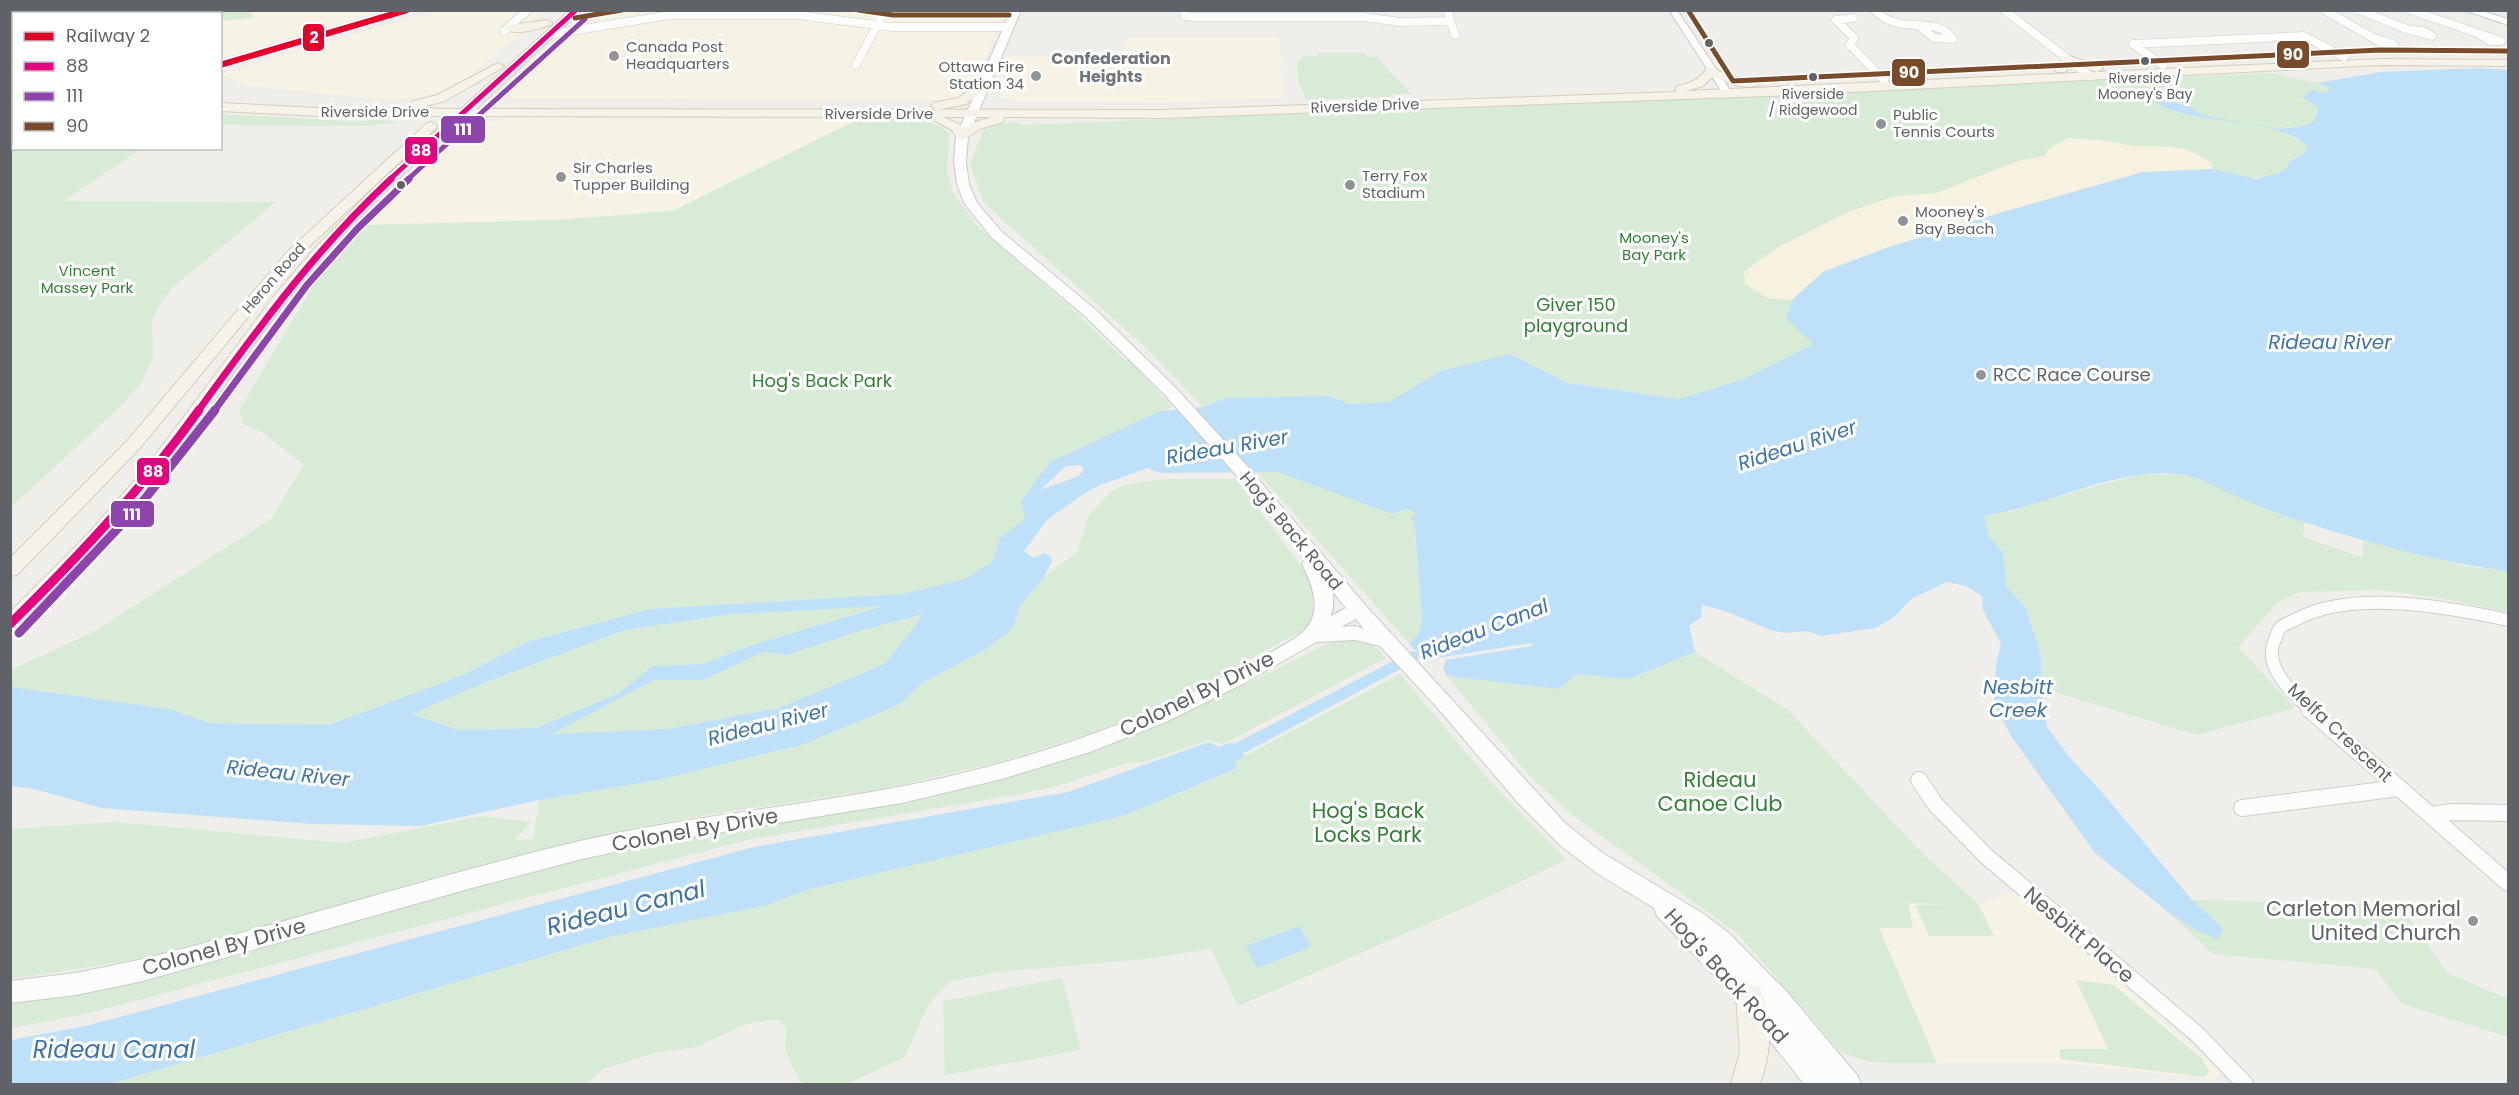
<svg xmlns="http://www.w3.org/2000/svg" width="2519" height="1095" font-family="Poppins,sans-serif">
  <rect width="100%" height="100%" fill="#efeeea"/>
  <path fill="#f7f3e4" d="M94,11h290l-163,46 -1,-43h-124z
    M435,11h110l-83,72 -17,8 -22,6 -35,3 -140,-14 -27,-12z
    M591,11h413l-29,71 -22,18 -433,-1 -17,-5z
    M1127,37h151l7,61 -117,4 -155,-1 -18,-5 15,-40h111z
    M504,119h355l-187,92 -114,9 -192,5 88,-88 23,-12z
    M2013,891l208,182 -9,6 -145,-16h-130l-58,-135h34l-5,-25 71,2z"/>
  <path fill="#d8ebd6" d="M11,10l28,1 2,2 -27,1v109h-3z
    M165,11h84l6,7 -34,3 -1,-7 -46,-1z
    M1317,53h48l2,4h11c10,17 22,22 33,37h-20v3l-85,3 -8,-19 -1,-20 6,-1v-4h14z
    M2271,73l46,10 13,5 -2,6 -16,-4 -4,5 2,8 9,4 -6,15 -14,5h-14l-6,3 29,15 -5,9 -16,8 1,5c-24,15 -50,12 -76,2l-399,175 -69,35 -64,20 -112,-16 -59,-29 -69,17 -51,31 -39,2 -21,-8 -103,2 -23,9 -58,-60 -161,-144 -14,-39 15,-38 27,-4 11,3z
    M221,114l129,7 34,-1 13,2 -28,4 -148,-1z
    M859,119c26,1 73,-6 90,15l-2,38 6,20 22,32 103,90 47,46h4l43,47 -21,8 -101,47 -24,57 -26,19 -8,24 -27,17 -63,15 -252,15 -123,33 -64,33 -134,50 -120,-2 -55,-16 -143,-20v-17l82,-38 178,-113 33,-54 -42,-33 -19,-8 -4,-13 81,-137 46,-49 192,-5 114,-9z
    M11,129h2l1,19 127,1 -78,52 213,1 -104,86 -12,16 -8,17 1,37 -12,25 -21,24 -109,100z
    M1255,470l29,3 108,41 15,-5 8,3 -1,10 8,100 -5,14 -7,8z
    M2178,474l26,5 30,16 71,27 -2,15 60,21v-19l101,27 44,5v41l-74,-15 -56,-7 -78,2 -22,10 -40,45 57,61 -98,27 -156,-47v-31l-15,-49 -20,-22 -3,-34 -14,-15 -5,-21 27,-4 28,-11 100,-26z
    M1164,479h72l82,110 -1,26 -11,14 -139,75 -79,30 -85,27 -120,28 -166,24 -98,18 -187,47 -195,58 -109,25 -117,18v-150l105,-7 227,21 139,-27 49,6 -16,18 18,-1 6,-39 119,-20 147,-36 95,-40 22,-21 66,-35 25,-20 7,-22 24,-29 33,-25 12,-37 23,-24 12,-6z
    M886,605l-134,40 -49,19 -50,2 -34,27 -83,35 -77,2 -47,-16 79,-34 134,-50 107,-16z
    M925,614l-39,49 -107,45 -112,21 -117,5 104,-54h49l61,-28 23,3 79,-26z
    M1339,638l32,4 15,16 -163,86 -14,-4 -65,22 -17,1 -69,23 -44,9 -263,44 -670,176 -70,13v-25c70,-12 141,-24 211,-43 65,-17 128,-38 193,-57 64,-19 130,-36 195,-50 129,-29 262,-39 390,-73 119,-32 229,-87 339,-142z
    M1695,652l93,58 129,138 62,57 15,31h-65l-14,-31 35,-1 -42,-1 5,25h-34l58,135c-33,-1 -70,5 -98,-13l-102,-117 -165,-118 -44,-41 -81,-98 112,13 18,-15 51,5z
    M1400,674l89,106 77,80 -95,45 -233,101 -27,-57 -67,10 -146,13 -49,10 -21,23 -23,52 -58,27h-41l-7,-4 -14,-29 1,-23 -6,-8h-12l-24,5 -48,22 -41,6 -52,16 -17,15h-476l499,-147 159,-32 42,-16 321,-76 103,-43 1,-7 10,-7z
    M2192,900l208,5 47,68 61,26v38l-106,-33 -27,-35 -162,-15 -45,-42 28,18 27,-2z
    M1062,978l19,72 -136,25 -2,-74z
    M2076,980l38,5 88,74 8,13 -6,5 -144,-18v-10h48z"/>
  <path fill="#f6f1e1" d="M2067,138c14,1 28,1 42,3 8,1 15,4 23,5 34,1 50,-4 80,17v6l-69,3 -140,40 -117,36 -63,24 -31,28 -24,-2 -23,-14 -1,-12 34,-25 73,-36 44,-15 41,-3 82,-32 27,-5 2,-6z"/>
  <path fill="#bfe0f9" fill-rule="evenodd" d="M2480,68l28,2v501c-74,-9 -149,-31 -220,-54 -18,-7 -37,-14 -55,-22 -19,-9 -33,-18 -54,-21 -65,-6 -132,32 -195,42l5,21 14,15 3,34 20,22 15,49v31l6,39 24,32 30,32 91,109 31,28 -5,11 -22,-9 -28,-18 -73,-59 -84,-117 -17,-32 2,-39 5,-21 -18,-34 -1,-14 -16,-10 -19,-4 -36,17 -16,17 -19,12 -55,8 -14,-5 -21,2 -13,-2 -51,-21 -20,-5 -1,12 -12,9 6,26 -67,27 -51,-5 -18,15 -112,-13 -4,-8 3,-8 -1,-3 -20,3 -16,9 -12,-14 20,-19 5,-14 -7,-93 -4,-11 4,-2v-4l-8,-3 -15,5 -114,-42 -118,1 -13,-5 -49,18 -13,7 -38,27 -23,31 10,7 10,-5 6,3 2,5 -8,16 -24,29 -7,22 -25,20 -66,35 -22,21 -95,40 -147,36 -119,20 -118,26 -108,-2 -211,-16 -68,-19 -23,-3v-99l158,22 40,14 120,2 134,-50 64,-33 123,-33 252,-15 63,-15 27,-17 8,-24 25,-19 -4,-18 29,-39 101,-47 10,-4 42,-4 23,-9 103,-2 21,8 39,-2 51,-31 69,-17 59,29 112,16 64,-20 69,-35 -27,-26 6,-18 31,-28 63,-24 117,-36 140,-40 69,-3 44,10 24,-7 8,-5 -1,-4 16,-9 5,-8c-38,-32 -112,-18 -156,-45l7,-3 33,10 10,7 76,14 21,-2 14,-5 6,-14 -18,-12 7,-1 -1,-3 5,-2 15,3 3,-5 -13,-5 64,-11zM1080,465l4,4 -5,7 -39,14 26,-24zM883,606l-131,39 -49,19 -50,2 -34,27 -83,35 -77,2 -47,-16 79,-34 134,-50 107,-16zM924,614l-38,49 -107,45 -112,21 -115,5 102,-54h49l61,-28 23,3 79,-26z
    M1209,742l10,5 13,-5 13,14 -10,7v6l-104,44 -17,5 -304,71 -42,16 -159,32 -499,147h-99v-44l75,-14 668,-179 314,-55z
    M1299,926l12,21 -54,21 -11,-22z"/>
  <path fill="#efeeea" d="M1407,642l18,18 106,-17 2,3 -107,17 -16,8 -15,-18z"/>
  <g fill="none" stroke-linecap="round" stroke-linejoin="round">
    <path fill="#bfe0f9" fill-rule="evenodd" d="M1412,651l5,1 2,4 -2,4 -169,91 -27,10 -6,-2 -2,-4 2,-4 21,-8z"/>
    <defs>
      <path id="minor-far2" d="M1184,10l1,6 8,1h170l37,5 50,-1
        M1447,10l8,25
        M1875,10c23,27 60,3 78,29l-19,-1 -15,-12
        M2004,10l86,66
        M2359,10l50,20
        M2410,10l91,31h-11l-11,-7
        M2326,11l56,32 12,1 -20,-6
        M1853,18l-17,2 18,18 -4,7 34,35
        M2409,30l14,1 9,5z
        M504,31l24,-21
        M552,34l118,-19h128l94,12h117
        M2133,44l171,-8 40,21
        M2133,44l30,21
        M856,65l29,-55"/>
      <path id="minor-far1" d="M2311,710c-17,-15 -48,-43 -37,-68 2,-4 3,-9 5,-13 3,-4 11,-7 16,-9 56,-31 153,-13 213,0"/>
      <path id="minor" d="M2309,709l199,174
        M1919,780l17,25 50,51 212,179 47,49
        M2242,808l157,-20
        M2432,815l19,-3 57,1"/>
      <path id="tertiary" d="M1669,10h8l55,83 -2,2h-6z"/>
      <path id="secondary" d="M1011,10h10l-53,127 -2,25 3,22 8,19 25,29 95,79 78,76 74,81 117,138 199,217 36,29 103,62 26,20 57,58 70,83 4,9h-57l-63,-80 -84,-88 -3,-8 -56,-34 -37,-28 -42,-42 -84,-99 -55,-59 -25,-6 -39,2 -73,42 -75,37 -78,31 -88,27 -100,24 -229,37 -91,19 -110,29 -329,93 -67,14 -66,8v-22l66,-8 67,-14c146,-37 290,-83 437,-118 107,-25 216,-34 324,-55 110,-22 217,-56 317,-108 16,-8 75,-37 84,-48 18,-20 7,-46 -3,-66l4,-5 -69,-83 -73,-82 -78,-77 -94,-79 -28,-35 -7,-19 -3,-22 2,-25zM1333,592l13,16 -15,8 2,-9zM1356,619l8,10 -9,-3 -14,1z
        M2463,10h16l29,9v6z"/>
      <path id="primary" d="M46,10h11l1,4h-11z
        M64,10h11l1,4h-11z
        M570,10h12l-106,99 685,1 516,-18 -2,-3 2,-3c14,-3 22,-6 30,-18l4,-1 20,10 24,2 6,4c-11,9 -36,0 -48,-7l-10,10 -17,5 695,-32 127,1v6l-127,-1 -588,30 -632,23 -157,-1 -1,5 -23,7 -18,12 -4,-1 -6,-10 -25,-13 -460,-1c-57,51 -114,103 -163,163 -47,56 -85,118 -129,176 -48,63 -103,119 -158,175l-7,2v-20l76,-76 58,-66 130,-174 40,-47 62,-63 77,-70h-133l-100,-5v-8l100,5 141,1zM943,117h49l-20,6 -8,6 -3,-4z
        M547,20l5,3 -1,2c-14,4 -36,12 -48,3 5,-4 34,-6 44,-8z
        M2067,55l34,12 2,2 -6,3 -24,-8 -8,8h-8l-2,-2 6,-7v-5z
        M498,63l6,3 -2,2 -57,33 -28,7 -6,-4 2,-3 24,-6z
        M987,78l4,2v4l-25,20 -29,6 -6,-4 2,-3 25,-5z
        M431,122l6,4 -2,3 -138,129 -158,191 -122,126 -7,1v-18l117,-117 160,-189 140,-129z
        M1750,984l10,3c13,29 12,70 -1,97h-28l9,-32 -4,-56 4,-9z"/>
    </defs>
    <use href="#minor-far2" stroke="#cbcccc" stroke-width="9"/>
    <use href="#minor-far1" stroke="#cbcccc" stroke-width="14"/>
    <use href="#minor" stroke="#cbcccc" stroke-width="18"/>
    <use href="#tertiary" stroke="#cbcccc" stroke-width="2"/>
    <use href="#secondary" stroke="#cacacb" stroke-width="2"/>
    <use href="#primary" stroke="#d7ceb8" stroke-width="2"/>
    <use href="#minor-far2" stroke="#fdfcfc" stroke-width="8"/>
    <use href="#minor-far1" stroke="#fdfcfc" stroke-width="12"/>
    <use href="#minor" stroke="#fdfcfc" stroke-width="16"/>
    <use href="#tertiary" fill="#fdfcfc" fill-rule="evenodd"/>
    <use href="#secondary" fill="#fdfcfc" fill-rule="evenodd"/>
    <use href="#primary" fill="#f4f2e9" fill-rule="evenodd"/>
    <defs>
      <path id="bus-1-far2" d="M389,180l187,-170"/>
      <path id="bus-1-far1" d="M198,411c62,-85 116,-160 193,-232"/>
      <path id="bus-1" d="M10,624c68,-67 133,-136 189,-214"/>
      <path id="bus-2-far2" d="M407,180l178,-161"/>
      <path id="bus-2-far1" d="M214,411l93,-126 50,-56 52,-50"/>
      <path id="bus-2" d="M19,633l121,-128 75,-95"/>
      <path id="bus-3" d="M858,10l35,5h116
        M1688,10l45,71 647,-31 128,1
        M575,18l47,-8"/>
    </defs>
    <use href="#bus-1-far2" stroke="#fff" stroke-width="8"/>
    <use href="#bus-1-far1" stroke="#fff" stroke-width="10"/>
    <use href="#bus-1" stroke="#fff" stroke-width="14"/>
    <use href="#bus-2-far2" stroke="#fff" stroke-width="8"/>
    <use href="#bus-2-far1" stroke="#fff" stroke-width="10"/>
    <use href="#bus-2" stroke="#fff" stroke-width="14"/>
    <use href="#bus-3" stroke="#fff" stroke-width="8"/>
    <use href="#bus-1-far2" stroke="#e5007d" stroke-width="5"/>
    <use href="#bus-1-far1" stroke="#e5007d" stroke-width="7"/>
    <use href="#bus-1" stroke="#e5007d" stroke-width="9"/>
    <use href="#bus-2-far2" stroke="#8e44ad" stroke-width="5"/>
    <use href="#bus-2-far1" stroke="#8e44ad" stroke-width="7"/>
    <use href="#bus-2" stroke="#8e44ad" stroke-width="9"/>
    <use href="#bus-3" stroke="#7a4b2a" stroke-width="5"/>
    <defs>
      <path id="rail-1" d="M220,65l187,-55"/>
    </defs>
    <use href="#rail-1" stroke="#fff" stroke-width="9"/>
    <use href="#rail-1" stroke="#e4002b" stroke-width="6"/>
  </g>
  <g fill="#5f6368" stroke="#fff" stroke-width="2">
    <circle cx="1709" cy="43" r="5"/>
    <circle cx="2145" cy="61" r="5"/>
    <circle cx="1813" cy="77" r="5"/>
    <circle cx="401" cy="185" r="5"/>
  </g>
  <g fill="#919496" stroke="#fff" stroke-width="2">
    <circle cx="614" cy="56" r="6"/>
    <circle cx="1036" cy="76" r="6"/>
    <circle cx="1881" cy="124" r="6"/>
    <circle cx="561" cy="177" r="6"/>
    <circle cx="1350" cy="185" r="6"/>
    <circle cx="1903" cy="221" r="6"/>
    <circle cx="1981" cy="375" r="6"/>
    <circle cx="2473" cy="921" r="6"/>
  </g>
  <g text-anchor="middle" stroke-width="6" stroke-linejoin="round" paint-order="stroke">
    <g font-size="14" fill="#5f6368" stroke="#fff">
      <text x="2145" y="83">Riverside /<tspan x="2145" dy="16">Mooney's Bay</tspan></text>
      <text x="1813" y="99">Riverside<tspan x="1813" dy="16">/ Ridgewood</tspan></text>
    </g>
    <g font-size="15" fill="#5f6368" stroke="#fff" text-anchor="start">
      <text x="626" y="52">Canada Post<tspan x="626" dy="17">Headquarters</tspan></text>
      <text x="1024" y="72" text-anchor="end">Ottawa Fire<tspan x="1024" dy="17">Station 34</tspan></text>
      <text x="1893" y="120">Public<tspan x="1893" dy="17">Tennis Courts</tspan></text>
      <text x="573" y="173">Sir Charles<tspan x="573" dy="17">Tupper Building</tspan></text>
      <text x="1362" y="181">Terry Fox<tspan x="1362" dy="17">Stadium</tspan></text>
      <text x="1915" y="217">Mooney's<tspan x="1915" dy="17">Bay Beach</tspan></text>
    </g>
    <g font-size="15" fill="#5f6368" stroke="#fff">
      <text transform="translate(1365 106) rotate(-2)" y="5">Riverside Drive</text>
      <text x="375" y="117">Riverside Drive</text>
      <text x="879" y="119">Riverside Drive</text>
      <text transform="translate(274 278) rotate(-49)" y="5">Heron Road</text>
    </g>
    <g font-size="15" fill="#348238" stroke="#fff">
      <text x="1654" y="243">Mooney's<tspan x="1654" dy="17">Bay Park</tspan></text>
      <text x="87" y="276">Vincent<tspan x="87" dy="17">Massey Park</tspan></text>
    </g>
    <g font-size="16" font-weight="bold" fill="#70757a" stroke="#fff">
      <text x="1111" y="64">Confederation<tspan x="1111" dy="18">Heights</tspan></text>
    </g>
    <g font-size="18" fill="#348238" stroke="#fff">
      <text x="1576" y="311">Giver 150<tspan x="1576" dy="21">playground</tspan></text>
      <text x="822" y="387">Hog's Back Park</text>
    </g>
    <g font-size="18" fill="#5f6368" stroke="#fff" text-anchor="start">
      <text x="1993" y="381">RCC Race Course</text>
    </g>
    <g font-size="18" fill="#5f6368" stroke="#fff">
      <text transform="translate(1291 531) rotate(50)" y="6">Hog's Back Road</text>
      <text transform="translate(2340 733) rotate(43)" y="6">Melfa Crescent</text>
    </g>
    <g font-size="20" font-style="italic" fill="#4174aa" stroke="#fff">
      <text x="2330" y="349">Rideau River</text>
      <text transform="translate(1797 445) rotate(-18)" y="7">Rideau River</text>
      <text transform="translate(1227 447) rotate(-10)" y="7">Rideau River</text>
      <text transform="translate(1484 629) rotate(-21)" y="7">Rideau Canal</text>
      <text x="2018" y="694">Nesbitt<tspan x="2018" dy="23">Creek</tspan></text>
      <text transform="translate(768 724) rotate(-14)" y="7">Rideau River</text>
      <text transform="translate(288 773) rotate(6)" y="7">Rideau River</text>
    </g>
    <g font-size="21" fill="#5f6368" stroke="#fff">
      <text transform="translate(1197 694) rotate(-26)" y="7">Colonel By Drive</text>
      <text transform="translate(695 830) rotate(-10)" y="7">Colonel By Drive</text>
      <text transform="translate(2079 935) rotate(40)" y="7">Nesbitt Place</text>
      <text transform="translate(224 947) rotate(-15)" y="7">Colonel By Drive</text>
      <text transform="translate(1726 976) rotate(48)" y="7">Hog's Back Road</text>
    </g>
    <g font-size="21" fill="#348238" stroke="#fff">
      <text x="1720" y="787">Rideau<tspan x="1720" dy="24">Canoe Club</tspan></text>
      <text x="1368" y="818">Hog's Back<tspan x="1368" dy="24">Locks Park</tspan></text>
    </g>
    <g font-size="21" fill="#5f6368" stroke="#fff" text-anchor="end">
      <text x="2461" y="916">Carleton Memorial<tspan x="2461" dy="24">United Church</tspan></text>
    </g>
    <g font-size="24" font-style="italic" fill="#4174aa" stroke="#fff">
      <text transform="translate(626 908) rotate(-14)" y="8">Rideau Canal</text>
      <text x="114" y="1058">Rideau Canal</text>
    </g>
  </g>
  <g stroke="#fff" stroke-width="2">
    <rect x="302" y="23" width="23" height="29" rx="6" fill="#e4002b"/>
    <rect x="2276" y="40" width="34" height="29" rx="6" fill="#7a4b2a"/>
    <rect x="1891" y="58" width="35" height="29" rx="6" fill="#7a4b2a"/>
    <rect x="440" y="115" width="46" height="29" rx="6" fill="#8e44ad"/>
    <rect x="404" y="136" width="34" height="29" rx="6" fill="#e5007d"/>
    <rect x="136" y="457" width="34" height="29" rx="6" fill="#e5007d"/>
    <rect x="110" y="500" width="45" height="28" rx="6" fill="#8e44ad"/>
  </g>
  <g font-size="16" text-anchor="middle" font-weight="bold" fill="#fff">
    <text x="314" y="43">2</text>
    <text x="2293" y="60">90</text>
    <text x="1909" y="78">90</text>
    <text x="463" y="135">111</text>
    <text x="421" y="156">88</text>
    <text x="153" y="477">88</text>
    <text x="132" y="520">111</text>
  </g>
  <rect width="2519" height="1095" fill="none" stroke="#5f6368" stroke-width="24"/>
  <rect x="12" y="12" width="210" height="138" fill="#ffffff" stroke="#bfc1c3" stroke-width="1.5"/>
  <rect x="24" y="32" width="30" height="9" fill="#e4002b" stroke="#bfc1c3" stroke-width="1.5"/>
  <text x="66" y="42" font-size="18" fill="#5f6368">Railway 2</text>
  <rect x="24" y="62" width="30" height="9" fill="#e5007d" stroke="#bfc1c3" stroke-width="1.5"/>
  <text x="66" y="72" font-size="18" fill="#5f6368">88</text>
  <rect x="24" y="92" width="30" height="9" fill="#8e44ad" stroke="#bfc1c3" stroke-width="1.5"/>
  <text x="66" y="102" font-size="18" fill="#5f6368">111</text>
  <rect x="24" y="122" width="30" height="9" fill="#7a4b2a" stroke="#bfc1c3" stroke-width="1.5"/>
  <text x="66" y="132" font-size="18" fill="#5f6368">90</text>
</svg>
